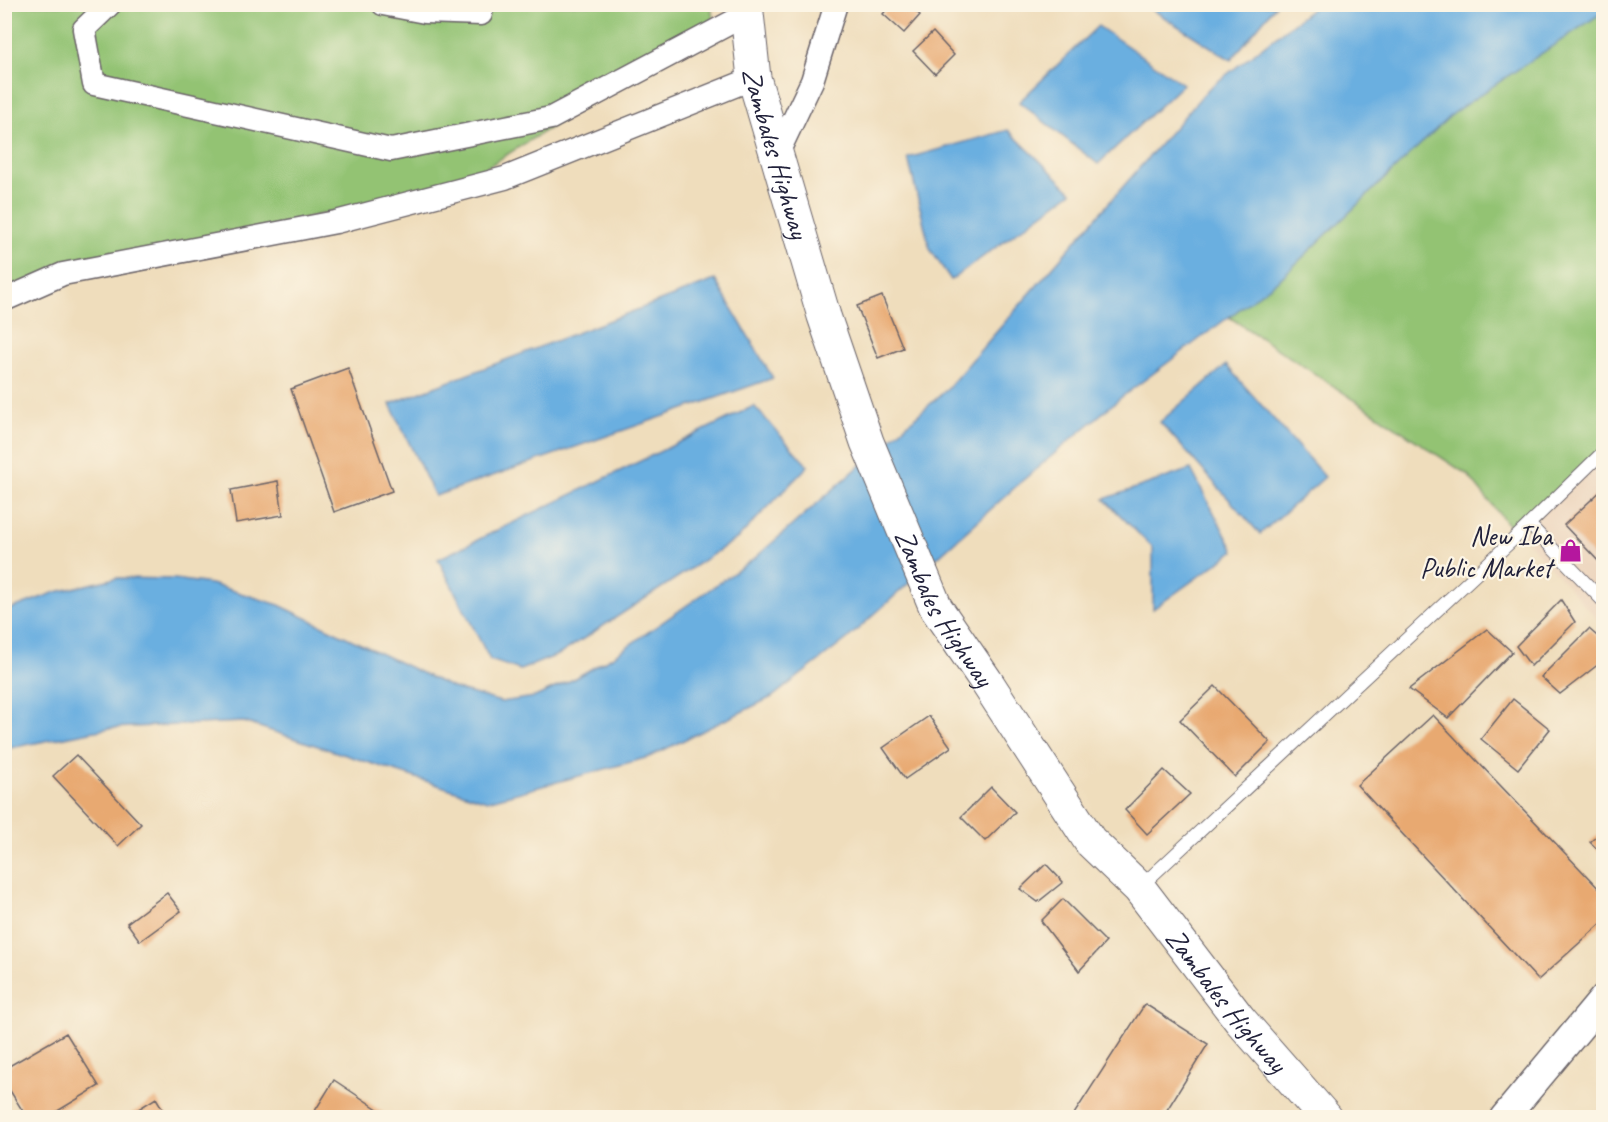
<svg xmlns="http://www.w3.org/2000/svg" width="1608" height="1122" font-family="Caveat,sans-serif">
  <rect width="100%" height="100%" fill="#fcf5e5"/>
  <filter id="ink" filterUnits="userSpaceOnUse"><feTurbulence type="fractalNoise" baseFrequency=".0167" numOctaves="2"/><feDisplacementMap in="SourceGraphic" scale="12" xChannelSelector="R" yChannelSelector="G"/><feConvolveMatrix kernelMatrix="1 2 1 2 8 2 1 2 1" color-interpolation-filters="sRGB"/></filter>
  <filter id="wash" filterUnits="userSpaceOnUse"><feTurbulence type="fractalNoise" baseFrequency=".008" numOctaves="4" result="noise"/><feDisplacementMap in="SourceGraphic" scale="24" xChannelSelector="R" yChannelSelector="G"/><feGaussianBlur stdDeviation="1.35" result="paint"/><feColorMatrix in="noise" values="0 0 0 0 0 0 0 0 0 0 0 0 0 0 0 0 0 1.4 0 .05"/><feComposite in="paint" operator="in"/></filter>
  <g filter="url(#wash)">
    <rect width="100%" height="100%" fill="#efddbc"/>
    <path fill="#ebd2b9" d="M1603,355v271l-135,-151z"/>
    <path fill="#93c373" stroke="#5a7257" stroke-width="1.5" d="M5,5h706l3,20 -241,151 -468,118z
      M1603,12v439l-86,85 -49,-61 -239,-158 52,-39 172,-165z"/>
    <path fill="#6aafe0" stroke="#46688e" stroke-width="1.5" d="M1145,5h131l-45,55z
      M1317,5h286v7l-150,101 -172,165 -162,121 -97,82 -175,158 -75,58 -123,60 -162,44 -243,-79 -134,6 -105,21v-138l51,-19 60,-14 58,1 37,5 68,21 174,83 48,14 34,-5 33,-15 44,-25 143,-99 190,-167 263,-302z
      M1098,26l85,58 -85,80 -79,-62z
      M1008,130l64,62 -121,88 -21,-31 -22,-91z
      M715,280l58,98 -338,118 -45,-92z
      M1226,365l99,112 -65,57 -100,-112z
      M754,406l54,60 -70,72 -178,116 -40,16 -30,-10 -52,-101z
      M1191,469l43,82 -81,58v-61l-49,-49z"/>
    <g id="blocks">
      <path fill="#e8a971" d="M891,4h17l12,11 -16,18 -21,-19z
        M933,32l21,23 -19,19 -22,-23z
        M882,296l21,52 -25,10 -21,-52z
        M348,368l44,123 -58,21 -43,-123z
        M278,481l5,34 -47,8 -5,-33z
        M1604,488v79l-40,-42z
        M1561,600l14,22 -44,44 -15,-20z
        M1487,629l25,23 -64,66 -39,-29z
        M1589,629l15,13v18l-44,34 -19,-17z
        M1215,686l55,56 -35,35 -55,-57z
        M1513,699l37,30 -32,40 -37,-30z
        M1433,715l171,179v27l-66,59 -181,-195z
        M929,716l22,31 -46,32 -22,-31z
        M76,755l65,69 -23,22 -65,-70z
        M1164,770l26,24 -43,40 -22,-24z
        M991,787l24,25 -30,29 -24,-24z
        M1604,830v26l-14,-14z
        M1046,864l17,18 -25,20 -18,-13z
        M167,893l14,18 -41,30 -13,-18z
        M1063,899l43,43 -27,29 -38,-50z
        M1145,1004l63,40 -46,74h-83l-5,-4z
        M66,1033l33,53 -53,32h-19l-23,-37v-12z
        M334,1080l51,34 -2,4h-65l-5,-4z
        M156,1098l12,20h-44z"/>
    </g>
  </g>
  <g filter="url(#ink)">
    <use href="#blocks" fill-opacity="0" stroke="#6a6368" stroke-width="1.5"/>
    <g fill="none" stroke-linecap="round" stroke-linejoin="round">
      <defs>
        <path id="service" d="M1529,524l75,78
          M1140,887l377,-351 87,-85"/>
        <path id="minor" d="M110,4l-26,25 10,55 297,66 160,-32 196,-104
          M383,4l42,8 56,2 1,-10
          M776,157l36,-76 24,-77
          M4,300l59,-26 273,-52 169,-44 249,-100"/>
        <path id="tertiary" d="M1504,1118l100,-120"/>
        <g id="primary">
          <path id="s1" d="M746,4l8,74 70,238 43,126 69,166 50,73 104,160 49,47 101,132 86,98"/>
        </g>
      </defs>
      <use href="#service" stroke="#6a6368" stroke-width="14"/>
      <use href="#minor" stroke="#6a6368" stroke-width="25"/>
      <use href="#tertiary" stroke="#6a6368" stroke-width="31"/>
      <use href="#primary" stroke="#6a6368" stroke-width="35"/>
      <use href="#service" stroke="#fff" stroke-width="12"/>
      <use href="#minor" stroke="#fff" stroke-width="22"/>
      <use href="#tertiary" stroke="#fff" stroke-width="28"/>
      <use href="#primary" stroke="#fff" stroke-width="33"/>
    </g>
  </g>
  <defs>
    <symbol id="shop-bare" viewBox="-9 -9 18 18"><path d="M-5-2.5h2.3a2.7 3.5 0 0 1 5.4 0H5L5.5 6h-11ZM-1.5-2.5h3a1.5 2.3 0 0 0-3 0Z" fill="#b5179e" stroke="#fcf5e5" stroke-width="2.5" paint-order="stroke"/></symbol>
  </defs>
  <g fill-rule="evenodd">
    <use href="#shop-bare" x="1554" y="534" width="33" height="33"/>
  </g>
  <g text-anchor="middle" stroke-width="4.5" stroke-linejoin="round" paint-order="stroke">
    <g font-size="28" fill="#22223b" stroke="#fcf5e5">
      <text dy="10" stroke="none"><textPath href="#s1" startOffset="153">Zambales Highway</textPath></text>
      <text dy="10" stroke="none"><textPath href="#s1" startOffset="639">Zambales Highway</textPath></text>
      <text dy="10" stroke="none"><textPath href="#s1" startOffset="1125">Zambales Highway</textPath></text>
    </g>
    <g font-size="28" fill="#22223b" stroke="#fcf5e5" text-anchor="end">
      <text x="1552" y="545">New Iba<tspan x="1552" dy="32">Public Market</tspan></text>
    </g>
  </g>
  <rect width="1608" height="1122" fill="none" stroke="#fcf5e5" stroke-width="24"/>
</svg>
